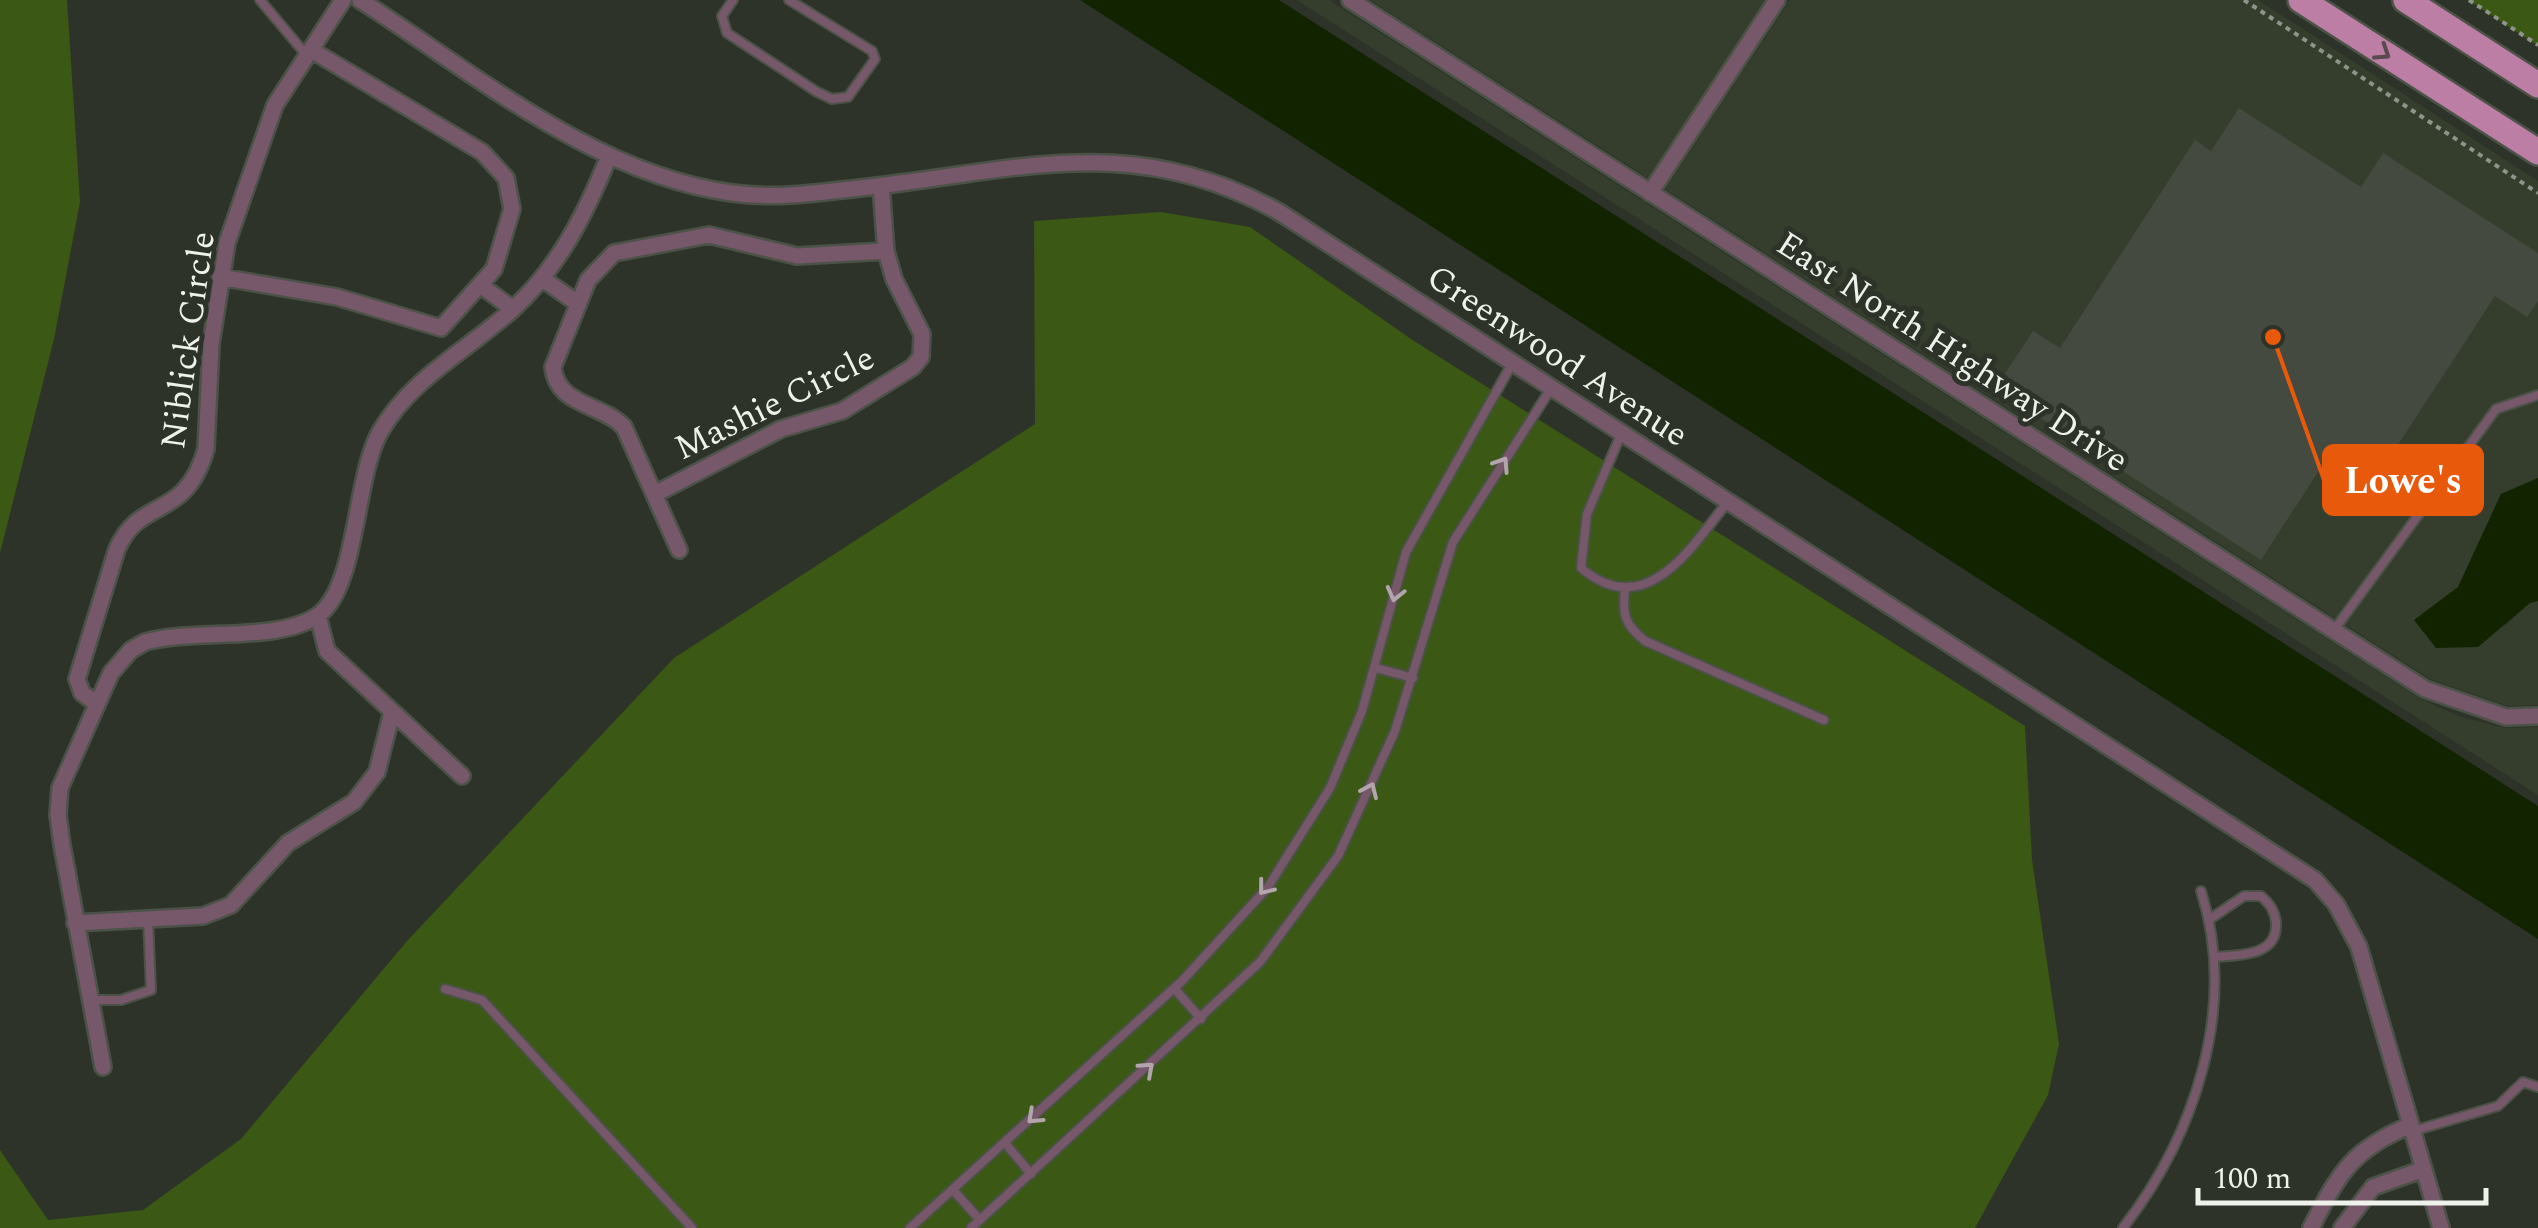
<svg xmlns="http://www.w3.org/2000/svg" width="2538" height="1228" font-family="Spectral,serif">
  <rect width="100%" height="100%" fill="#2d3328"/>
  <path fill="#353e2d" d="M1297,0h32l1092,699 40,18 44,11 33,-1v68z
    M1370,0h396l-118,178z
    M1790,0h468l280,181v297l-37,16 -43,94 48,37 24,-23 8,-1v104l-31,1 -77,-27 -765,-490z"/>
  <path fill="#3b5815" d="M0,0h67l13,202 -26,137 -54,214z
    M2468,0h70v46z
    M1161,212l89,15 164,114 611,385 7,134 27,184 -11,51 -73,133h-1975v-78l48,70 95,-10 98,-71 166,-198 267,-283 361,-234 -1,-203z"/>
  <path fill="#122300" d="M1080,0h199l1259,806v133z
    M2538,478v123l-8,2 -52,44 -42,1 -22,-28 44,-33 43,-93z"/>
  <path fill="#444a3f" d="M2239,108l122,79 22,-34 155,100v48l-11,16 -32,-21 -131,201 -44,-28 -59,91 -266,-171 38,-58 27,17 135,-208 16,11z"/>
  <g fill="none" stroke-linecap="round" stroke-linejoin="round">
    <defs>
      <path id="lane" d="M260,0l48,57
        M733,0l-11,16 5,17 90,59 15,7 16,-2 27,-38 -3,-8 -83,-51
        M1622,432l-35,82 -6,54c65,55 110,-20 148,-68
        M1625,590c-3,25 0,35 20,51l179,79
        M2334,630l162,-221 42,-14
        M1376,668l37,10
        M2210,919l34,-23h17c9,8 14,15 15,27 2,34 -39,32 -62,34
        M1174,988l27,31
        M445,989l37,11 210,228
        M90,1000h31l30,-10 -3,-71
        M2413,1131l85,-25 25,-24 15,5
        M1005,1143l26,31
        M953,1190l27,30
        M910,1228l272,-247 86,-94 62,-99 32,-77 44,-159 107,-190
        M971,1228l289,-266 78,-106 57,-125 58,-189 99,-155
        M2123,1228c72,-93 115,-221 78,-337"/>
      <path id="street" d="M360,0c114,73 235,175 372,193 43,6 85,0 128,-5 157,-17 272,-58 419,24l1036,668 21,24 23,43 82,281
        M1350,0l1075,689 81,28 32,-1
        M1650,193l127,-193
        M220,277l117,20 104,31 53,-59 18,-60 -6,-31 -24,-26 -169,-101
        M543,279l34,24
        M480,285l33,24
        M655,494l126,-65 61,-18 71,-44 8,-10 1,-23 -28,-55 -8,-28 -5,-65
        M679,550l-55,-123c-23,-24 -67,-21 -71,-60l35,-87 26,-27 95,-18 88,21 89,-5
        M318,616l9,35 135,125
        M97,704l-15,-11 -5,-14 40,-130c24,-54 68,-27 89,-100l5,-105 16,-101 48,-138 68,-105
        M75,923l128,-7 28,-11 57,-62 66,-41 23,-30 15,-60
        M103,1067l-41,-222 -4,-30 2,-27 51,-115 20,-23 14,-8c49,-14 131,1 172,-26 41,-27 37,-138 63,-184 31,-54 88,-82 133,-123 46,-42 73,-96 96,-153
        M2311,1228c28,-55 41,-79 100,-103
        M2342,1228l31,-41 51,-18"/>
      <path id="primary" d="M2301,0l237,152
        M2406,0l132,85"/>
    </defs>
    <use href="#lane" stroke="#4c5247" stroke-width="12"/>
    <use href="#street" stroke="#4c5247" stroke-width="20"/>
    <use href="#primary" stroke="#4c5247" stroke-width="30"/>
    <path stroke="#8f948b" stroke-width="4" stroke-dasharray="5 5" stroke-linecap="butt" d="M2244,0l294,193
      M2469,0l69,45"/>
    <use href="#lane" stroke="#77586b" stroke-width="8"/>
    <use href="#street" stroke="#77586b" stroke-width="15"/>
    <use href="#primary" stroke="#bc7ea4" stroke-width="25"/>
  </g>
  <defs><path id="oneway-chevron" d="M-2-3.5L2.5 0L-2 3.5" fill="none" stroke-width="1.6" stroke-linecap="round" stroke-linejoin="round" transform="scale(2.5)"/></defs>
  <use stroke="#584a4d" href="#oneway-chevron" transform="translate(2383 53) rotate(33)"/>
  <g stroke="#b2a5ab">
    <use href="#oneway-chevron" transform="translate(1502 464) rotate(-57)"/>
    <use href="#oneway-chevron" transform="translate(1395 594) rotate(104)"/>
    <use href="#oneway-chevron" transform="translate(1370 790) rotate(-66)"/>
    <use href="#oneway-chevron" transform="translate(1265 888) rotate(128)"/>
    <use href="#oneway-chevron" transform="translate(1147 1069) rotate(-42)"/>
    <use href="#oneway-chevron" transform="translate(1034 1117) rotate(137)"/>
  </g>
  <g text-anchor="middle" stroke-width="10" stroke-linejoin="round" paint-order="stroke">
    <g font-size="35" fill="#eef2eb" stroke="#2d3328">
      <text transform="translate(187 340) rotate(-82)" y="12">Niblick Circle</text>
      <text transform="translate(1953 351) rotate(33)" y="12">East North Highway Drive</text>
      <text transform="translate(1558 355) rotate(33)" y="12">Greenwood Avenue</text>
      <text transform="translate(774 402) rotate(-26)" y="12">Mashie Circle</text>
    </g>
  </g>
  <path fill="none" stroke="#e8590c" stroke-width="4" d="M2273 337L2324 480"/>
  <circle fill="#e8590c" stroke="#2d3328" stroke-width="4" cx="2273" cy="337" r="10"/>
  <rect fill="#e8590c" stroke="#e8590c" stroke-width="4" x="2324" y="446" width="158" height="68" rx="10"/>
  <g font-size="38" text-anchor="middle" font-weight="bold" fill="#fff">
    <text x="2403" y="493">Lowe's</text>
  </g>
  <path d="M2198 1188v15h288v-15" fill="none" stroke="#eef2eb" stroke-width="5"/>
  <text x="2213" y="1188" font-size="30" fill="#eef2eb" stroke="#2d3328" stroke-width="8" paint-order="stroke">100 m</text>
</svg>
